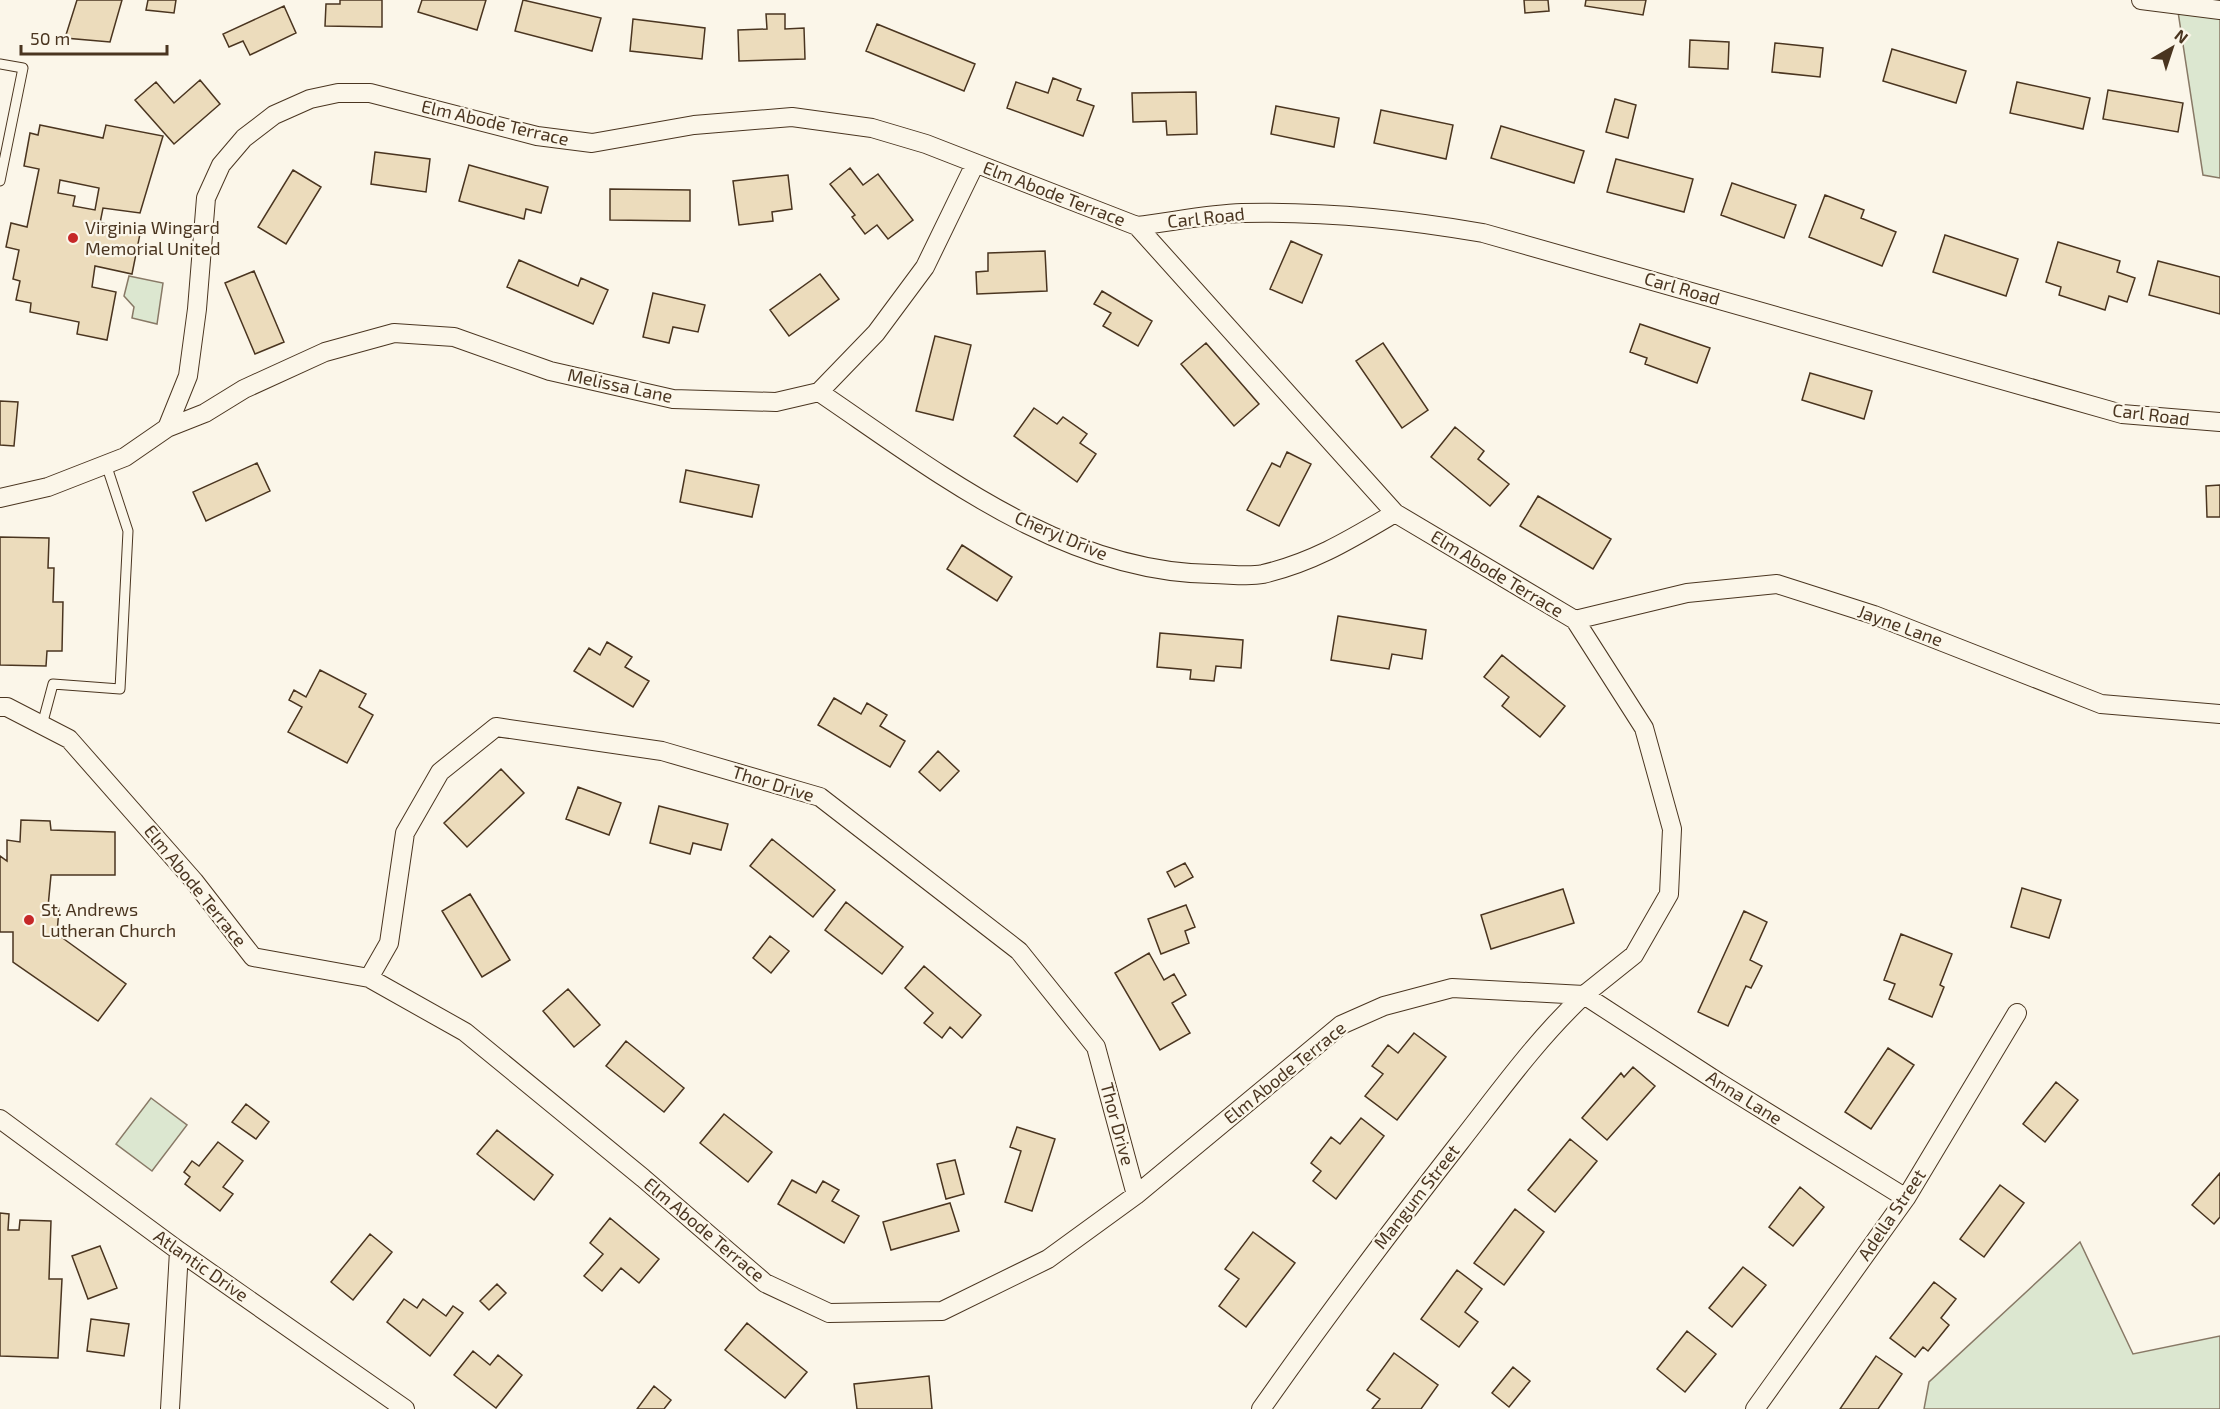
<svg xmlns="http://www.w3.org/2000/svg" width="2220" height="1409" font-family="'Exo 2',sans-serif">
  <rect width="100%" height="100%" fill="#fbf6e9"/>
  <path fill="#dce7d0" stroke="#887966" stroke-width="1.5" d="M2177,5l43,5v168l-17,-3z
    M129,276l34,7 -6,41 -25,-6 2,-11 -10,-11z
    M151,1098l36,27 -35,46 -36,-27z
    M2080,1242l53,112 87,-18v73h-296l5,-27z"/>
  <path fill="#ecdcbc" stroke="#4a3520" stroke-width="1.5" fill-rule="evenodd" d="M77,0h45l-12,42 -45,-4z
    M148,0h28l-2,13 -28,-3z
    M340,0h42v27l-57,-1 1,-22h14z
    M422,0h64l-9,30 -59,-18z
    M523,0l78,18 -9,33 -77,-20z
    M1524,0h24l1,11 -24,2z
    M1586,0h60l-3,15 -58,-9z
    M284,6l12,27 -46,22 -7,-14 -14,6 -6,-13z
    M766,14h19v15l19,-1 1,31 -66,2 -1,-31 29,-1z
    M633,19l72,9 -3,31 -72,-8z
    M877,24l98,40 -11,27 -98,-40z
    M1690,40l39,2 -1,27 -39,-2z
    M1775,43l48,5 -3,29 -48,-5z
    M1892,49l74,22 -10,32 -73,-22z
    M1053,78l28,11 -4,11 17,6 -11,30 -76,-28 9,-26 32,11z
    M200,80l20,24 -46,40 -39,-44 21,-18 18,21z
    M2017,82l73,16 -7,31 -73,-16z
    M2108,90l75,13 -5,29 -75,-13z
    M1196,92l1,42 -30,1 -1,-14 -33,1 -1,-29z
    M1615,99l21,6 -8,33 -22,-6z
    M1276,106l63,12 -5,29 -63,-13z
    M1381,110l72,15 -7,34 -72,-16z
    M40,125l63,13 3,-13 57,11 -23,77 -37,-5 -3,15 41,6 -9,45 -37,-8 -3,21 24,5 -9,48 -30,-6 2,-12 -49,-10 1,-9 -15,-3 4,-19 -7,-2 6,-29 -13,-3 5,-24 16,4 12,-58 -15,-3 6,-33 8,2zM60,180l39,8 -4,22 -22,-4 2,-10 -17,-3z
    M1501,126l83,25 -10,32 -83,-25z
    M375,152l55,7 -4,33 -55,-8z
    M1616,159l77,20 -9,33 -77,-20z
    M469,165l79,22 -7,26 -15,-4 -2,10 -65,-18z
    M850,168l13,17 15,-11 35,46 -25,19 -11,-14 -12,9 -13,-17 3,-2 -25,-31z
    M293,170l28,17 -35,57 -28,-17z
    M788,175l4,34 -20,3 1,9 -34,4 -6,-44z
    M1732,183l64,22 -12,33 -63,-23z
    M610,189l80,1v31l-80,-1z
    M1825,195l39,15 -3,8 35,14 -14,34 -73,-29z
    M1945,235l73,24 -12,37 -73,-24z
    M1291,241l31,14 -20,48 -32,-14z
    M2058,242l62,19 -3,11 18,6 -8,24 -18,-6 -4,14 -46,-15 2,-8 -15,-5z
    M1045,251l2,40 -70,3 -1,-22 12,-1v-18z
    M519,260l59,26 3,-8 27,12 -15,34 -86,-37z
    M2158,261l62,16v37l-71,-19z
    M254,271l30,71 -29,12 -30,-71z
    M820,274l19,25 -50,37 -19,-26z
    M1102,291l50,30 -14,25 -35,-20 8,-13 -17,-9z
    M653,293l52,12 -7,27 -25,-5 -4,16 -26,-6z
    M1640,324l70,24 -13,35 -52,-19 2,-6 -17,-6z
    M935,336l36,9 -18,75 -37,-9z
    M1206,343l53,61 -25,22 -53,-62z
    M1383,343l45,67 -26,18 -46,-67z
    M1810,373l62,18 -8,28 -62,-19z
    M0,401l18,1 -4,44 -14,-1z
    M1034,408l23,16 6,-7 24,17 -7,9 16,11 -19,28 -63,-46z
    M1455,427l29,24 -6,8 31,25 -19,22 -59,-49z
    M1287,452l24,12 -32,62 -32,-16 25,-47 8,4z
    M257,463l13,28 -64,30 -13,-29z
    M686,470l73,15 -7,32 -72,-15z
    M2220,485v32h-13l-1,-31z
    M1538,496l73,43 -18,30 -73,-43z
    M0,537l49,1 -1,30h6l-1,34h10l-1,49h-15l-1,15 -46,-1z
    M962,545l50,32 -15,24 -50,-32z
    M1338,616l88,14 -4,29 -30,-5 -3,15 -58,-9z
    M1160,633l83,7 -2,28 -25,-2 -2,15 -24,-2 1,-9 -34,-3z
    M607,642l25,15 -7,10 24,14 -16,26 -59,-36 15,-23 11,7z
    M1502,655l63,51 -25,31 -38,-31 7,-9 -25,-20z
    M320,670l46,24 -7,13 14,8 -26,48 -59,-31 14,-25 -13,-7 5,-10 12,7z
    M834,698l27,16 6,-11 20,12 -7,11 25,15 -15,26 -72,-42z
    M938,751l21,20 -19,20 -21,-19z
    M501,769l23,24 -57,54 -23,-24z
    M578,787l43,16 -12,32 -43,-16z
    M659,806l69,18 -7,26 -28,-7 -3,11 -40,-11z
    M21,820l29,1 1,9 64,2v43h-64l-3,32 11,1 -2,26 69,50 -28,37 -85,-59v-30h-13v-76l7,5v-21l13,2z
    M772,839l63,51 -22,27 -63,-51z
    M1185,863l8,14 -18,10 -8,-15z
    M2022,888l39,12 -12,38 -38,-11z
    M1563,889l11,34 -83,26 -10,-34z
    M470,894l40,66 -28,17 -40,-66z
    M846,902l57,45 -21,27 -57,-44z
    M1186,905l9,22 -10,4 4,12 -28,11 -13,-35z
    M1744,911l23,11 -17,38 12,6 -11,22 -5,-2 -18,40 -30,-14z
    M1901,934l51,20 -12,31 4,2 -12,30 -43,-18 6,-15 -11,-4z
    M770,936l19,15 -18,22 -18,-15z
    M1149,953l15,27 10,-6 12,21 -14,8 18,30 -30,17 -45,-77z
    M924,966l57,49 -19,23 -12,-11 -8,11 -18,-15 9,-10 -28,-25z
    M568,989l32,36 -26,22 -31,-36z
    M1414,1033l32,24 -49,63 -32,-24 18,-22 -11,-8 16,-21 10,8z
    M626,1041l58,47 -20,24 -58,-46z
    M1888,1048l26,17 -43,64 -26,-17z
    M1633,1067l22,19 -48,54 -25,-22 39,-45 3,4z
    M2056,1082l22,18 -33,42 -22,-18z
    M246,1104l23,18 -13,17 -24,-17z
    M724,1114l48,38 -24,30 -48,-39z
    M1361,1118l23,18 -48,63 -23,-18 8,-10 -10,-8 20,-26 9,7z
    M1017,1127l38,12 -23,72 -27,-9 16,-51 -11,-4z
    M497,1130l56,45 -19,25 -57,-46z
    M1570,1139l27,22 -42,51 -27,-22z
    M218,1142l25,19 -20,26 10,7 -13,17 -35,-27 5,-7 -6,-5 8,-11 7,5z
    M955,1160l9,34 -18,5 -9,-35z
    M2220,1173v44l-6,7 -22,-19z
    M792,1180l24,13 7,-12 16,9 -7,11 27,15 -15,27 -66,-39z
    M2000,1185l24,18 -40,54 -24,-18z
    M1800,1187l24,20 -31,39 -24,-19z
    M950,1203l9,28 -68,19 -8,-28z
    M1515,1209l29,23 -40,53 -30,-22z
    M0,1213l9,1 -1,16h11l1,-10 31,1 -2,58h13l-4,79 -58,-2z
    M610,1218l49,41 -20,24 -18,-15 -19,23 -18,-15 19,-22 -13,-11z
    M1253,1232l42,31 -49,64 -27,-21 20,-27 -14,-10z
    M370,1234l22,18 -39,48 -22,-18z
    M100,1246l17,42 -29,11 -16,-43z
    M1743,1267l23,18 -34,42 -23,-19z
    M1457,1270l25,19 -17,23 13,10 -19,25 -38,-28z
    M1934,1282l22,17 -15,19 8,7 -21,26 -5,-4 -8,10 -25,-19z
    M497,1284l9,9 -17,17 -9,-9z
    M404,1299l13,9 6,-9 23,17 7,-10 10,7 -33,43 -43,-34z
    M91,1319l38,5 -5,32 -37,-5z
    M747,1323l60,49 -22,26 -60,-48z
    M1687,1331l29,23 -31,38 -28,-23z
    M473,1351l17,14 8,-10 24,20 -26,33 -42,-33z
    M1394,1353l44,32 -17,24h-49l8,-10 -13,-9z
    M1876,1356l26,18 -24,35h-38z
    M1513,1367l17,14 -21,26 -17,-14z
    M929,1376l3,33h-75l-3,-25z
    M654,1386l17,14 -7,9h-27z"/>
  <g fill="none" stroke-linecap="round" stroke-linejoin="round">
    <defs>
      <path id="lane" d="M0,64l23,4 -23,113
        M42,725l11,-41 67,5 8,-158 -22,-67"/>
      <path id="street" d="M2141,0l79,10
        M1137,226c35,-4 70,-12 105,-13 81,-2 161,6 241,20l639,181 98,8
        M819,392c118,80 245,181 394,182 16,0 35,3 50,0 51,-12 88,-35 132,-61
        M167,428l38,-15 39,-24 81,-37 69,-19 60,4 96,34 123,28 103,3 43,-10 57,-59 49,-66 50,-103
        M0,498l48,-11 77,-30 42,-29 21,-52 9,-67 9,-111 15,-33 23,-27 30,-23 36,-16 28,-6h32l167,43 55,7 102,-18 98,-8 80,11 54,16 211,82 258,287 180,107 69,108 28,101 -3,65 -35,61 -50,40 -132,-7 -68,18 -43,19 -205,170 -88,64 -106,52 -113,2 -64,-30 -122,-105 -178,-146 -96,-54 -116,-21 -59,-76 -125,-142 -62,-32h-7
        M1575,620l112,-27 90,-9 97,31 227,89 119,10
        M369,978l20,-35 16,-110 35,-61 56,-45 166,24 158,46 199,154 77,96 40,148
        M0,1119l179,132 226,158
        M170,1409l9,-158
        M1261,1409c64,-91 131,-180 199,-267 40,-51 77,-103 124,-147l134,87 188,116
        M1755,1409l151,-211 111,-185"/>
    </defs>
    <use href="#lane" stroke="#4a3520" stroke-width="11"/>
    <use href="#street" stroke="#4a3520" stroke-width="20"/>
    <use href="#lane" stroke="#fbf6e9" stroke-width="9"/>
    <use href="#street" stroke="#fbf6e9" stroke-width="18"/>
  </g>
  <g fill="#c62828" stroke="#fbf6e9" stroke-width="2">
    <circle cx="73" cy="238" r="6"/>
    <circle cx="29" cy="920" r="6"/>
  </g>
  <g text-anchor="middle" stroke-width="4.5" stroke-linejoin="round" paint-order="stroke">
    <g font-size="18" fill="#4a3520" stroke="#fbf6e9">
      <text transform="translate(495 123) rotate(13)" y="6">Elm Abode Terrace</text>
      <text transform="translate(1054 194) rotate(21)" y="6">Elm Abode Terrace</text>
      <text transform="translate(1206 218) rotate(-6)" y="6">Carl Road</text>
      <text transform="translate(1682 289) rotate(16)" y="6">Carl Road</text>
      <text transform="translate(620 386) rotate(12)" y="6">Melissa Lane</text>
      <text transform="translate(2151 415) rotate(7)" y="6">Carl Road</text>
      <text transform="translate(1061 536) rotate(23)" y="6">Cheryl Drive</text>
      <text transform="translate(1497 574) rotate(31)" y="6">Elm Abode Terrace</text>
      <text transform="translate(1900 626) rotate(20)" y="6">Jayne Lane</text>
      <text transform="translate(773 784) rotate(17)" y="6">Thor Drive</text>
      <text transform="translate(195 886) rotate(51)" y="6">Elm Abode Terrace</text>
      <text transform="translate(1285 1073) rotate(-39)" y="6">Elm Abode Terrace</text>
      <text transform="translate(1744 1098) rotate(32)" y="6">Anna Lane</text>
      <text transform="translate(1117 1124) rotate(75)" y="6">Thor Drive</text>
      <text transform="translate(1417 1197) rotate(-52)" y="6">Mangum Street</text>
      <text transform="translate(1892 1215) rotate(-56)" y="6">Adella Street</text>
      <text transform="translate(704 1230) rotate(40)" y="6">Elm Abode Terrace</text>
      <text transform="translate(201 1266) rotate(35)" y="6">Atlantic Drive</text>
    </g>
    <g font-size="18" fill="#4a3520" stroke="#fbf6e9" text-anchor="start">
      <text x="85" y="234">Virginia Wingard<tspan x="85" dy="21">Memorial United</tspan></text>
      <text x="41" y="916">St. Andrews<tspan x="41" dy="21">Lutheran Church</tspan></text>
    </g>
  </g>
  <g transform="translate(2172 48) rotate(39)" stroke="#fbf6e9" stroke-width="4.5" paint-order="stroke">
  <path d="M0-4.5L10 22L0 15L-10 22Z" fill="#4a3520"/>
  <text y="-9" font-size="16" font-weight="bold" text-anchor="middle" fill="#4a3520">N</text>
  </g>
  <path d="M21 45v9h146v-9" fill="none" stroke="#4a3520" stroke-width="3"/>
  <text x="30" y="45" font-size="18" fill="#4a3520" stroke="#fbf6e9" stroke-width="4.5" paint-order="stroke">50 m</text>
</svg>
